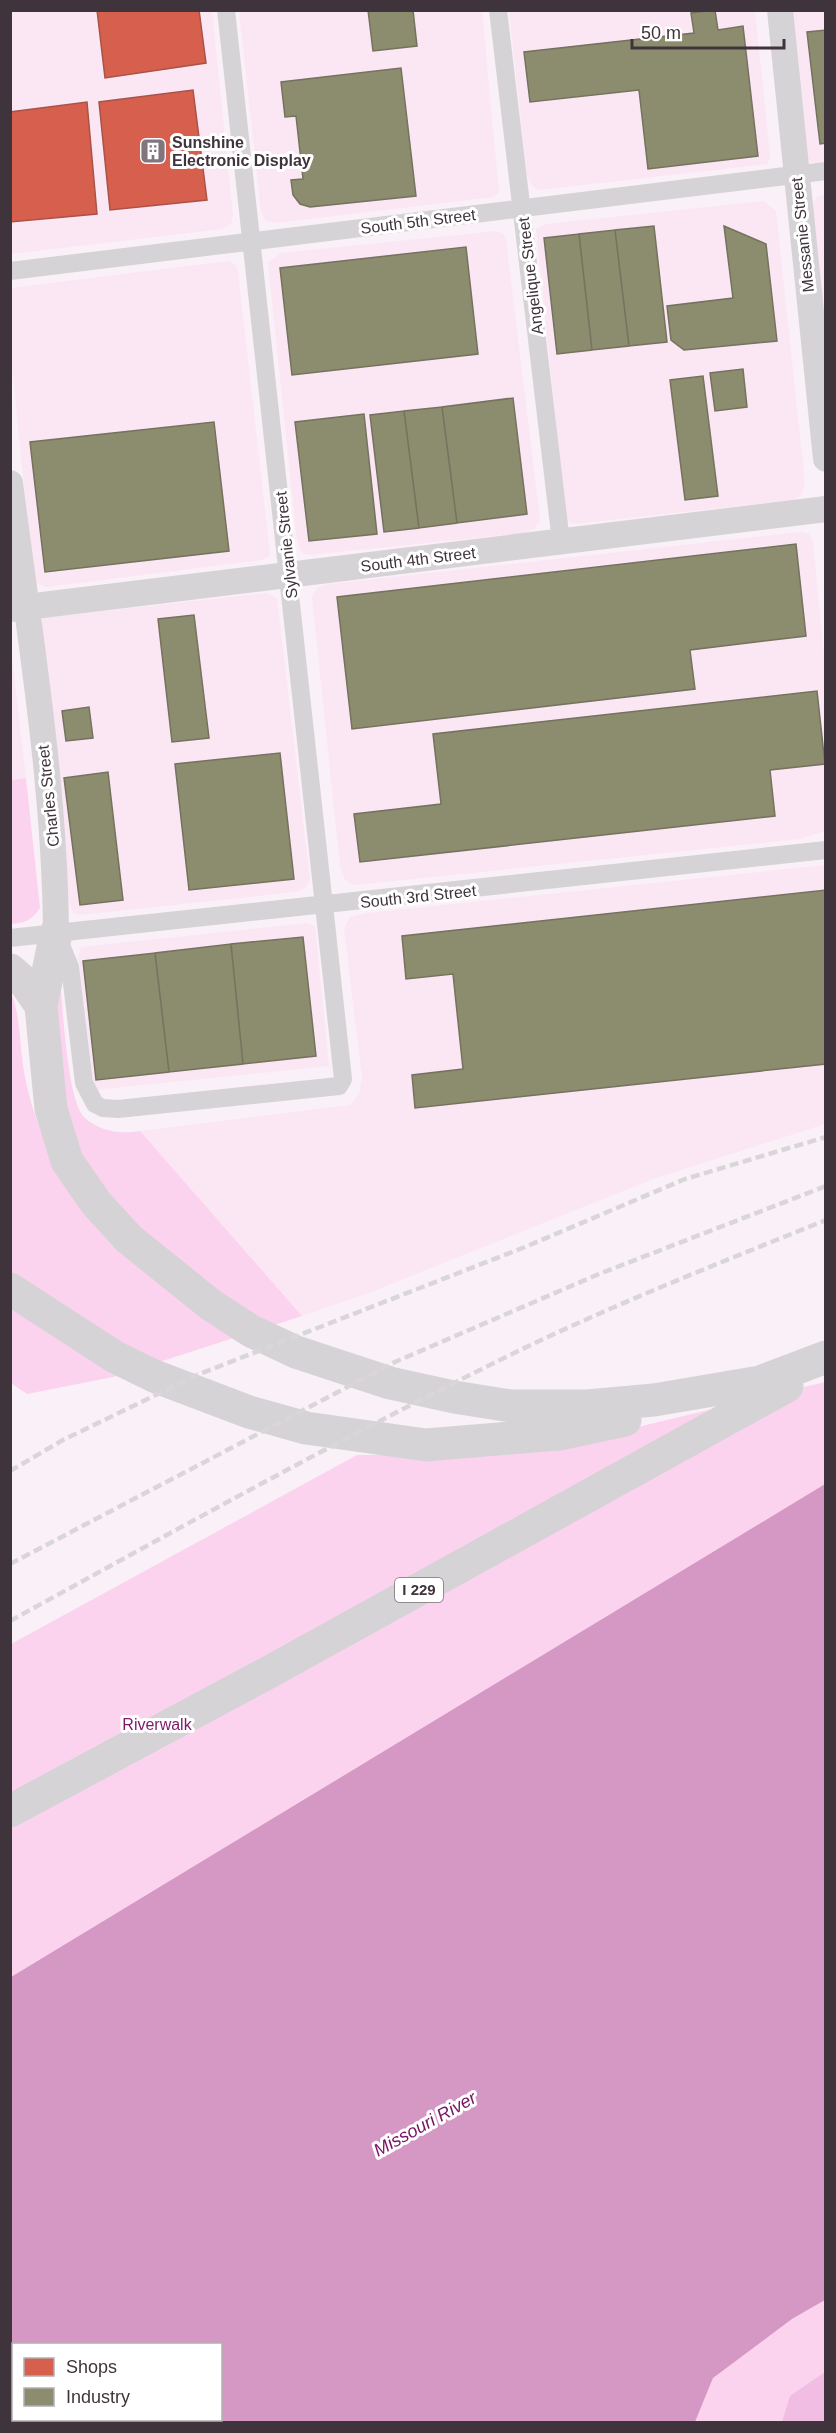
<svg xmlns="http://www.w3.org/2000/svg" width="836" height="2433" font-family="Helvetica,sans-serif">
  <rect width="100%" height="100%" fill="#faf0f7"/>
  <path fill="#fbe6f4" d="M10,11h202l21,205 -2,8 -9,5 -211,25z
    M239,11h243l17,182 -6,4 -216,26 -11,-2 -5,-9z
    M509,11h246l15,144 -2,9 -229,26 -6,-3 -6,-11z
    M791,11h34v153l-15,-2 -5,-11z
    M825,194v167l-14,-153 5,-10z
    M764,201l12,10 29,273 -4,11 -8,5 -219,24 -8,-4 -30,-291 10,-5z
    M496,231l7,3 3,5 34,281 -5,8 -10,5 -216,22 -8,-3 -4,-11 -29,-278 13,-10z
    M228,261l8,4 2,7 32,283 -8,5 -215,27 -11,-4 -3,-10 -22,-216 -1,-69z
    M801,532l8,2 4,8 12,123v166l-25,8 -446,46 -9,-5 -5,-14 -28,-269 5,-9 12,-4z
    M266,593l11,5 33,282 -5,8 -10,4 -215,23 -7,-2 -4,-11 -31,-276 5,-8z
    M10,641l16,137 -15,2h-1z
    M825,865v259l-172,55 -282,113 -69,24 -162,-185 210,-26 9,-11 3,-16 -18,-150 6,-11 17,-4z
    M307,923l8,3 14,140 -235,24 -16,-133 3,-10z"/>
  <path fill="#fcd3ef" d="M26,778l14,130c-8,12 -15,15 -29,16v-144z
    M59,964c3,29 7,135 25,153 16,15 36,17 56,14l162,185 -189,61 -86,17 -16,-11 -1,-392c11,24 9,48 13,74 4,28 12,52 22,77z
    M825,1382v102l-814,493v-333l346,-189h76l167,-19z
    M825,2300v122h-130l18,-44 79,-59z"/>
  <path fill="#f1bde2" d="M825,2372v50h-43l8,-26z"/>
  <path fill="#d598c4" fill-rule="evenodd" d="M825,1484v816l-33,19 -79,59 -18,44h-684v-445zM14,2344h206v76h-206z"/>
  <path fill="#d6604d" stroke="#a95348" stroke-width="1.5" d="M97,10h102l7,53 -101,15z
    M193,90l14,110 -97,10 -11,-108z
    M87,102l10,112 -87,8v-110z"/>
  <path fill="#8c8c6e" stroke="#75725f" stroke-width="1.5" d="M368,10h45l4,36 -44,5z
    M715,10l3,20 25,-4 15,130 -110,13 -9,-79 -109,12 -6,-50 170,-19 -3,-20z
    M826,30v113l-6,1 -13,-112z
    M401,68l15,128 -106,11 -10,-3 -7,-9 -2,-15 12,-1 -7,-63 -11,1 -4,-35z
    M654,226l13,116 -38,4 -14,-116z
    M724,226l42,18 11,97 -93,9 -13,-10 -4,-34 66,-8z
    M615,230l14,116 -37,4 -13,-116z
    M579,234l13,116 -35,4 -13,-116z
    M466,247l12,107 -186,21 -12,-107z
    M743,369l4,38 -32,4 -5,-38z
    M703,376l15,120 -33,4 -15,-120z
    M513,398l14,116 -70,9 -15,-116z
    M442,407l15,116 -38,5 -15,-117z
    M404,411l15,117 -35,4 -14,-117z
    M364,414l13,120 -68,7 -14,-119z
    M214,422l15,129 -184,21 -15,-130z
    M796,544l10,92 -116,14 5,39 -343,40 -15,-132z
    M194,615l15,123 -37,4 -14,-123z
    M817,691l8,73 -55,6 5,46 -415,46 -6,-48 87,-10 -8,-70z
    M89,707l4,31 -27,3 -4,-30z
    M280,753l14,126 -105,11 -14,-126z
    M108,772l15,128 -43,5 -16,-127z
    M826,890v174l-411,44 -3,-33 51,-6 -10,-95 -47,5 -4,-43z
    M303,937l13,119 -73,8 -12,-120z
    M231,944l12,120 -74,8 -14,-119z
    M155,953l14,119 -73,8 -13,-119z"/>
  <g fill="none" stroke-linecap="round" stroke-linejoin="round">
    <path stroke="#d6d3d6" stroke-width="18" d="M498,10l63,532
      M10,271l816,-100
      M10,938l816,-88
      M58,938l12,29 14,116 11,21 8,4 15,1 221,-23 4,-7 -117,-1069"/>
    <path stroke="#d6d3d6" stroke-width="26" d="M780,10l46,449
      M10,483c19,149 45,300 46,450
      M10,609l816,-100"/>
    <path stroke="#d6d3d6" stroke-width="33" d="M56,933l-15,73 10,103 16,52 29,42 33,36 82,66 40,26 45,21 94,31 64,14 57,9h76l67,-6 106,-18 66,-25
      M10,970l16,14 15,22
      M10,1289l105,68 39,19 95,36 57,16 120,17 133,-11 66,-14
      M10,1811l261,-140 516,-285"/>
    <path stroke="#d9d6d8" stroke-width="4.5" stroke-dasharray="9 4.5" stroke-linecap="butt" d="M10,1471l53,-31 134,-65 328,-128 160,-68 141,-42
      M10,1564l385,-202 204,-88 227,-88
      M10,1621c164,-90 326,-180 492,-262 105,-52 215,-95 324,-139"/>
  </g>
  <defs>
    <symbol id="building-square" viewBox="-11 -11 22 22"><rect x="-9" y="-9" width="18" height="18" rx="4" fill="#81767d" stroke="#fff"/><path d="M-4-6H4V6H1V3H-1V6H-4ZM-2.5-4.3h1.7v1.8h-1.7ZM.8-4.3h1.7v1.8H.8ZM-2.5-1h1.7V.8h-1.7ZM.8-1h1.7V.8H.8Z" fill="#fff"/></symbol>
  </defs>
  <g fill-rule="evenodd">
    <use href="#building-square" x="138" y="136" width="30" height="30"/>
  </g>
  <g text-anchor="middle" stroke-width="6" stroke-linejoin="round" paint-order="stroke">
    <rect fill="#fff" stroke="#797176" stroke-width="1.5" x="395" y="1578" width="48" height="24" rx="4.5"/>
    <g font-size="15" font-weight="bold" fill="#40343c">
      <text x="419" y="1595">I 229</text>
    </g>
    <g font-size="16" font-weight="bold" fill="#40343c" stroke="#fff" text-anchor="start">
      <text x="172" y="148">Sunshine<tspan x="172" dy="18">Electronic Display</tspan></text>
    </g>
    <g font-size="16" fill="#40343c" stroke="#fff">
      <text transform="translate(418 221) rotate(-7)" y="6">South 5th Street</text>
      <text transform="translate(802 235) rotate(-96)" y="6">Messanie Street</text>
      <text transform="translate(530 276) rotate(-97)" y="6">Angelique Street</text>
      <text transform="translate(286 545) rotate(-96)" y="6">Sylvanie Street</text>
      <text transform="translate(418 559) rotate(-7)" y="6">South 4th Street</text>
      <text transform="translate(48 796) rotate(-96)" y="6">Charles Street</text>
      <text transform="translate(418 896) rotate(-6)" y="6">South 3rd Street</text>
    </g>
    <g font-size="16" fill="#7e1969" stroke="#fff">
      <text x="157" y="1730">Riverwalk</text>
    </g>
    <g font-size="18" font-style="italic" fill="#781163" stroke="#fff">
      <text transform="translate(425 2124) rotate(-29)" y="6">Missouri River</text>
    </g>
  </g>
  <rect width="836" height="2433" fill="none" stroke="#40343c" stroke-width="24"/>
  <rect x="12" y="2343" width="210" height="78" fill="#ffffff" stroke="#b3aeb1" stroke-width="1.5"/>
  <rect x="24" y="2358" width="30" height="18" fill="#d6604d" stroke="#b3aeb1" stroke-width="1.5"/>
  <text x="66" y="2373" font-size="18" fill="#40343c">Shops</text>
  <rect x="24" y="2388" width="30" height="18" fill="#8c8c6e" stroke="#b3aeb1" stroke-width="1.5"/>
  <text x="66" y="2403" font-size="18" fill="#40343c">Industry</text>
  <path d="M632 39v9h152v-9" fill="none" stroke="#40343c" stroke-width="3"/>
  <text x="641" y="39" font-size="18" fill="#40343c" stroke="#ffffff" stroke-width="4.5" paint-order="stroke">50 m</text>
</svg>
